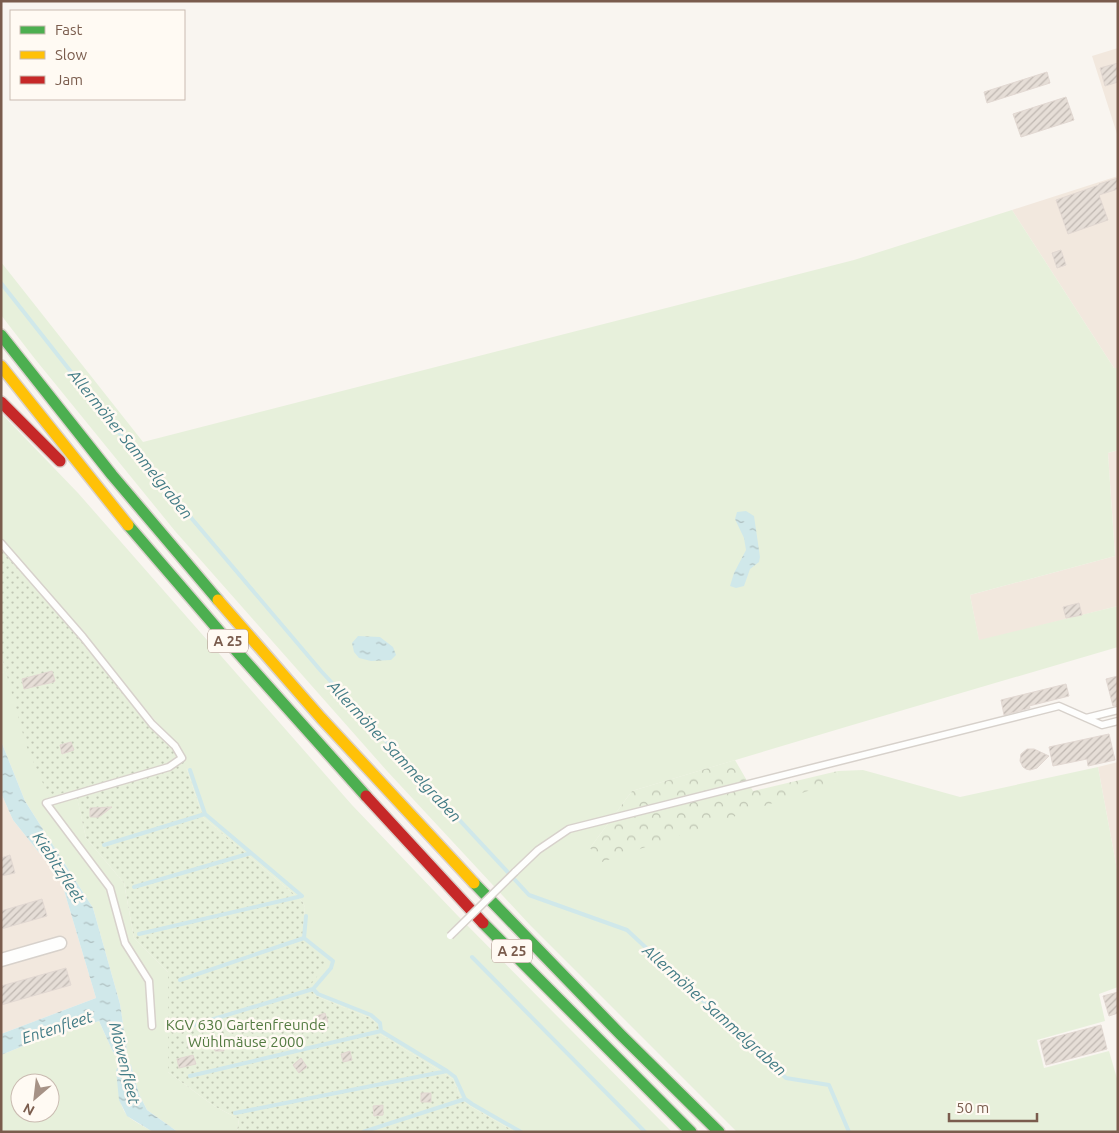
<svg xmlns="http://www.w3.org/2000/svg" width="1119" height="1133" font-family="Ubuntu,sans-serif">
  <defs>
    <pattern id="forest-crowns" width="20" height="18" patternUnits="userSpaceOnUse" patternTransform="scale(1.25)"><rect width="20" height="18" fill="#e7f0db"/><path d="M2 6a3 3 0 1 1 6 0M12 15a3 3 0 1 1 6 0" fill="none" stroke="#c0c6b4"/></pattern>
    <pattern id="garden-dots" width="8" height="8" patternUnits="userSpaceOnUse" patternTransform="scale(1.25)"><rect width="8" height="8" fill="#e7f0db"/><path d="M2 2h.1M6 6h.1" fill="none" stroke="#c0c6b4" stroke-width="1.8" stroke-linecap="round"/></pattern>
    <pattern id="water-ripples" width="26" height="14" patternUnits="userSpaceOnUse" patternTransform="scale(1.25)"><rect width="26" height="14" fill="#d0e8ea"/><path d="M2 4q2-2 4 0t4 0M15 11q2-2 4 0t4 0" fill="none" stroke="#aebfc0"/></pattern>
    <pattern id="building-hatch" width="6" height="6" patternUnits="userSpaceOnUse" patternTransform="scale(1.25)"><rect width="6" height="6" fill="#e6ded7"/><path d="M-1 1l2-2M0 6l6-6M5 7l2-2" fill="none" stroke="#bfb7b1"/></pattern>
  </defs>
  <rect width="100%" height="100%" fill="#f9f5f0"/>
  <path fill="#f2e8de" d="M1118,48v89l-26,-81z
    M1118,176v192h-4l-102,-158z
    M1118,450v156l-139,35 -9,-46 145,-39 -7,-103z
    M1118,762v113l-20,-108z
    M1,793l12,27 48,60 35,118 -95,36z"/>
  <path fill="#e7f0db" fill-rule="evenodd" d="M1012,210l102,158h4v82l-10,3 7,103 -145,39 9,45 139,-34v41l-269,79 -217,65 -42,57 246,-67 2,-10 25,-1 97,27 138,-30 20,108v112l-19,7 6,27 -68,19 7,28 65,-17 9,31v50h-381l-207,-207 -143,-154 -212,-240 -140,-172 -34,-44v-53l142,180 711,-182z
    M1,413l77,80 274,312 106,111 214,216h-157l-45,-26 -9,-7 -8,-20 -73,-45 -2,-10 -8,-6 -54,-22 -7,-8 -7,-47 3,-34 -3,-6 -99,-84 -22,-65 -97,-118 -83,-96z
    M1,654l8,28 40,114 26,-8 11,50 38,45 10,55 34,34v100l46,34 25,13 -2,13h-59l-31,-22 -8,-16 -8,-29 -4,-3 -2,-8 2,-4 -7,-46 -27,-96 -68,-107 -24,-60z
    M99,1021l14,31 5,3c4,19 -4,42 8,59 4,6 20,13 27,18h-152v-77l22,-9zM20,1083h30v30h-30z"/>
  <path fill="url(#forest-crowns)" d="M735,760l18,31 85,-20 -1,10 -235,81 -12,-14 42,-57z"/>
  <path fill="url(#garden-dots)" d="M1,538l83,96 64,79 38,45v9l17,50 99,84 3,6 -3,34 27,20 -20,26 7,9 54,22 8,6 2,10 73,45 8,20 9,7 45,26h-278l2,-13 -25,-13 -46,-34v-100l-34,-34 -10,-55 -38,-45 -11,-49 -26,8 -23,-52 -25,-91z"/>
  <path fill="url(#water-ripples)" d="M746,511l8,5 6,41 -1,5 -9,7 -6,17 -8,2 -6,-2 4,-13 12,-23 -2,-12 -9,-19 2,-7z
    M358,636l22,1 13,10 3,8 -5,5 -20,1 -12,-3 -5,-6 -2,-9z
    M1,741l24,60 68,107 27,96 7,46 -2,4 2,8 4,3 8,29 8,16 31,22h-25l-26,-16 -8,-16 -3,-30 4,-6 -2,-9 -5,-3 -14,-31 -76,25 -22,9v-21l95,-36 -35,-118 -48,-60 -12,-27z"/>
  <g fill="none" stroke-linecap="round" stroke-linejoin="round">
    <path stroke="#d0e8ea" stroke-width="4" d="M1,283l119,151 201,237 208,224 98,35 159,148 43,7 20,47
      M190,770l15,44 97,82
      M104,845l101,-31
      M134,887l117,-34
      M306,916l-2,22 29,23 -2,7 -18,21 5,5 53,21 9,8 1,8 66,40 8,6 10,22 7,5 49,28
      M139,934l163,-38
      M472,957l173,175
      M180,980l124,-42
      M177,1030l136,-41
      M190,1076l191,-45
      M235,1113l212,-42
      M363,1132l102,-33"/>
  </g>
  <path fill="url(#building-hatch)" stroke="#e2d8d2" d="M1118,63v19l-13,4 -5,-18z
    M1047,72l3,11 -63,20 -3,-11z
    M1066,97l8,23 -53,17 -8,-23z
    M1118,178v11l-19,6 9,25 -40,14 -12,-34 43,-15v-1z
    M1061,250l5,15 -9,3 -5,-15z
    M1079,603l3,12 -16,3 -3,-11z
    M52,671l3,10 -1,1 -30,7 -2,-10z
    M1118,676v29l-5,1 -7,-27z
    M1066,684l3,12 -40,10 1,2 -26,7 -3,-15z
    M1109,734l6,26 -27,6 -1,-7 -34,7 -4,-19z
    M71,742l3,8 -12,4 -2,-9z
    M1027,749h7l15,7 -12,12 -7,2 -4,-1 -3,-2 -3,-6 1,-7z
    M112,807l-13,10h-9v-9z
    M10,855l5,18 -14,3v-18z
    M42,899l5,17 -46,13v-18z
    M66,968l5,17 -70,20v-19z
    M1118,992v21l-9,3 -6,-20z
    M325,1013l3,9 -10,3 -2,-9z
    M1101,1025l6,24 -61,16 -6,-24z
    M224,1042v9h-9l-1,-8z
    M350,1051l2,9 -9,2 -2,-8z
    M193,1055l3,9 -17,4 -2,-9z
    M301,1058l6,9 -8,6 -6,-8z
    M421,1093h10v9h-10z
    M383,1105v10l-9,1 -1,-10z"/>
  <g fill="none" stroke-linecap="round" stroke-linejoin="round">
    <defs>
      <path id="lane" d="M1,543l82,94 69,87 23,22 7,12 -13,9 -123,36 64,85 15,55 24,38 3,45
        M1086,718l32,-8
        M515,872l23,-22 31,-21 490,-123 43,19 16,-4"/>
      <path id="street" d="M1,960l59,-17"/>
      <path id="fast" d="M1,335l111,140 106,125
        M128,525l111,129 127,142
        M474,883l147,152 98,97
        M483,923l208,209"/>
      <path id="slow" d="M1,366l127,159
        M218,600l103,118 153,165"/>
      <path id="jam" d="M1,402l59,59
        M366,796l117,127"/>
    </defs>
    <use href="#lane" stroke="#d7d1cb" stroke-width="9"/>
    <use href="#street" stroke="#d7d1cb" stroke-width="15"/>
    <use href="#fast" stroke="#dad1cc" stroke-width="14"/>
    <use href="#slow" stroke="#dad1cc" stroke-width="14"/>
    <use href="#jam" stroke="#dad1cc" stroke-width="14"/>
    <use href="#lane" stroke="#fefefd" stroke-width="6"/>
    <use href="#street" stroke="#fefefd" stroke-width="12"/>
    <use href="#fast" stroke="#4caf50" stroke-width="11"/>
    <use href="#slow" stroke="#ffc107" stroke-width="11"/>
    <use href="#jam" stroke="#c62828" stroke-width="11"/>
    <defs>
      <path id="lane-bridge" d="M450,936l65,-64"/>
    </defs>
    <use href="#lane-bridge" stroke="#d7d1cb" stroke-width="9" stroke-linecap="butt"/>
    <use href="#lane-bridge" stroke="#fefefd" stroke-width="6"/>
  </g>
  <g text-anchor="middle" stroke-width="5" stroke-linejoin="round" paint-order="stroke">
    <g fill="#fffaf3" stroke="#a28b7f" stroke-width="1">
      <rect x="208" y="629.5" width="40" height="23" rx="4"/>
      <rect x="492" y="939.5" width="40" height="23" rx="4"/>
    </g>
    <g font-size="14" font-weight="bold" fill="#7a5c4d">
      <text x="228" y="646">A 25</text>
      <text x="512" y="956">A 25</text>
    </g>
    <g font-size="15" fill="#537a41" stroke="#fffaf3">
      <text x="246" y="1030">KGV 630 Gartenfreunde<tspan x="246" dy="17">Wühlmäuse 2000</tspan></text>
    </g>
    <g font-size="16" font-style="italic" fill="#437c86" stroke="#fffaf3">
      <text transform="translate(131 444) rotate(51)" y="6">Allermöher Sammelgraben</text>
      <text transform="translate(395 751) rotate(47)" y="6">Allermöher Sammelgraben</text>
      <text transform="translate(59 867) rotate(57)" y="6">Kiebitzfleet</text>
      <text transform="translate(715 1010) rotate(42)" y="6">Allermöher Sammelgraben</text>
      <text transform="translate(57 1027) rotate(-18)" y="6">Entenfleet</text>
      <text transform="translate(125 1063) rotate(76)" y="6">Möwenfleet</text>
    </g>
  </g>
  <rect width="1119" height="1133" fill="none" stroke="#7a5c4d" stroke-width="5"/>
  <rect x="10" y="10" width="175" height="90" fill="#fffaf3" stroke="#cabbb1"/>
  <rect x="20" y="26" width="25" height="8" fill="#4caf50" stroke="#cabbb1"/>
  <text x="55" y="35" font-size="15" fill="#7a5c4d">Fast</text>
  <rect x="20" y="51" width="25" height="8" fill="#ffc107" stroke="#cabbb1"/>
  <text x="55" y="60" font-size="15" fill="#7a5c4d">Slow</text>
  <rect x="20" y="76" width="25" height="8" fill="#c62828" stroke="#cabbb1"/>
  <text x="55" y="85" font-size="15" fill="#7a5c4d">Jam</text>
  <g transform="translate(35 1098) rotate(208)"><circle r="24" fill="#fffaf3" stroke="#cabbb1"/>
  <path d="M0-4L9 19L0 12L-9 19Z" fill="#a69286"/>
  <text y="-8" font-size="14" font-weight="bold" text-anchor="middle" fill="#7a5c4d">N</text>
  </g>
  <path d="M949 1113v8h88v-8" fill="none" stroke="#7a5c4d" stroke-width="2.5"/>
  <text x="956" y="1113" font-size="15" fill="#7a5c4d" stroke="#fffaf3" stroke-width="4" paint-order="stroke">50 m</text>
</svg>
